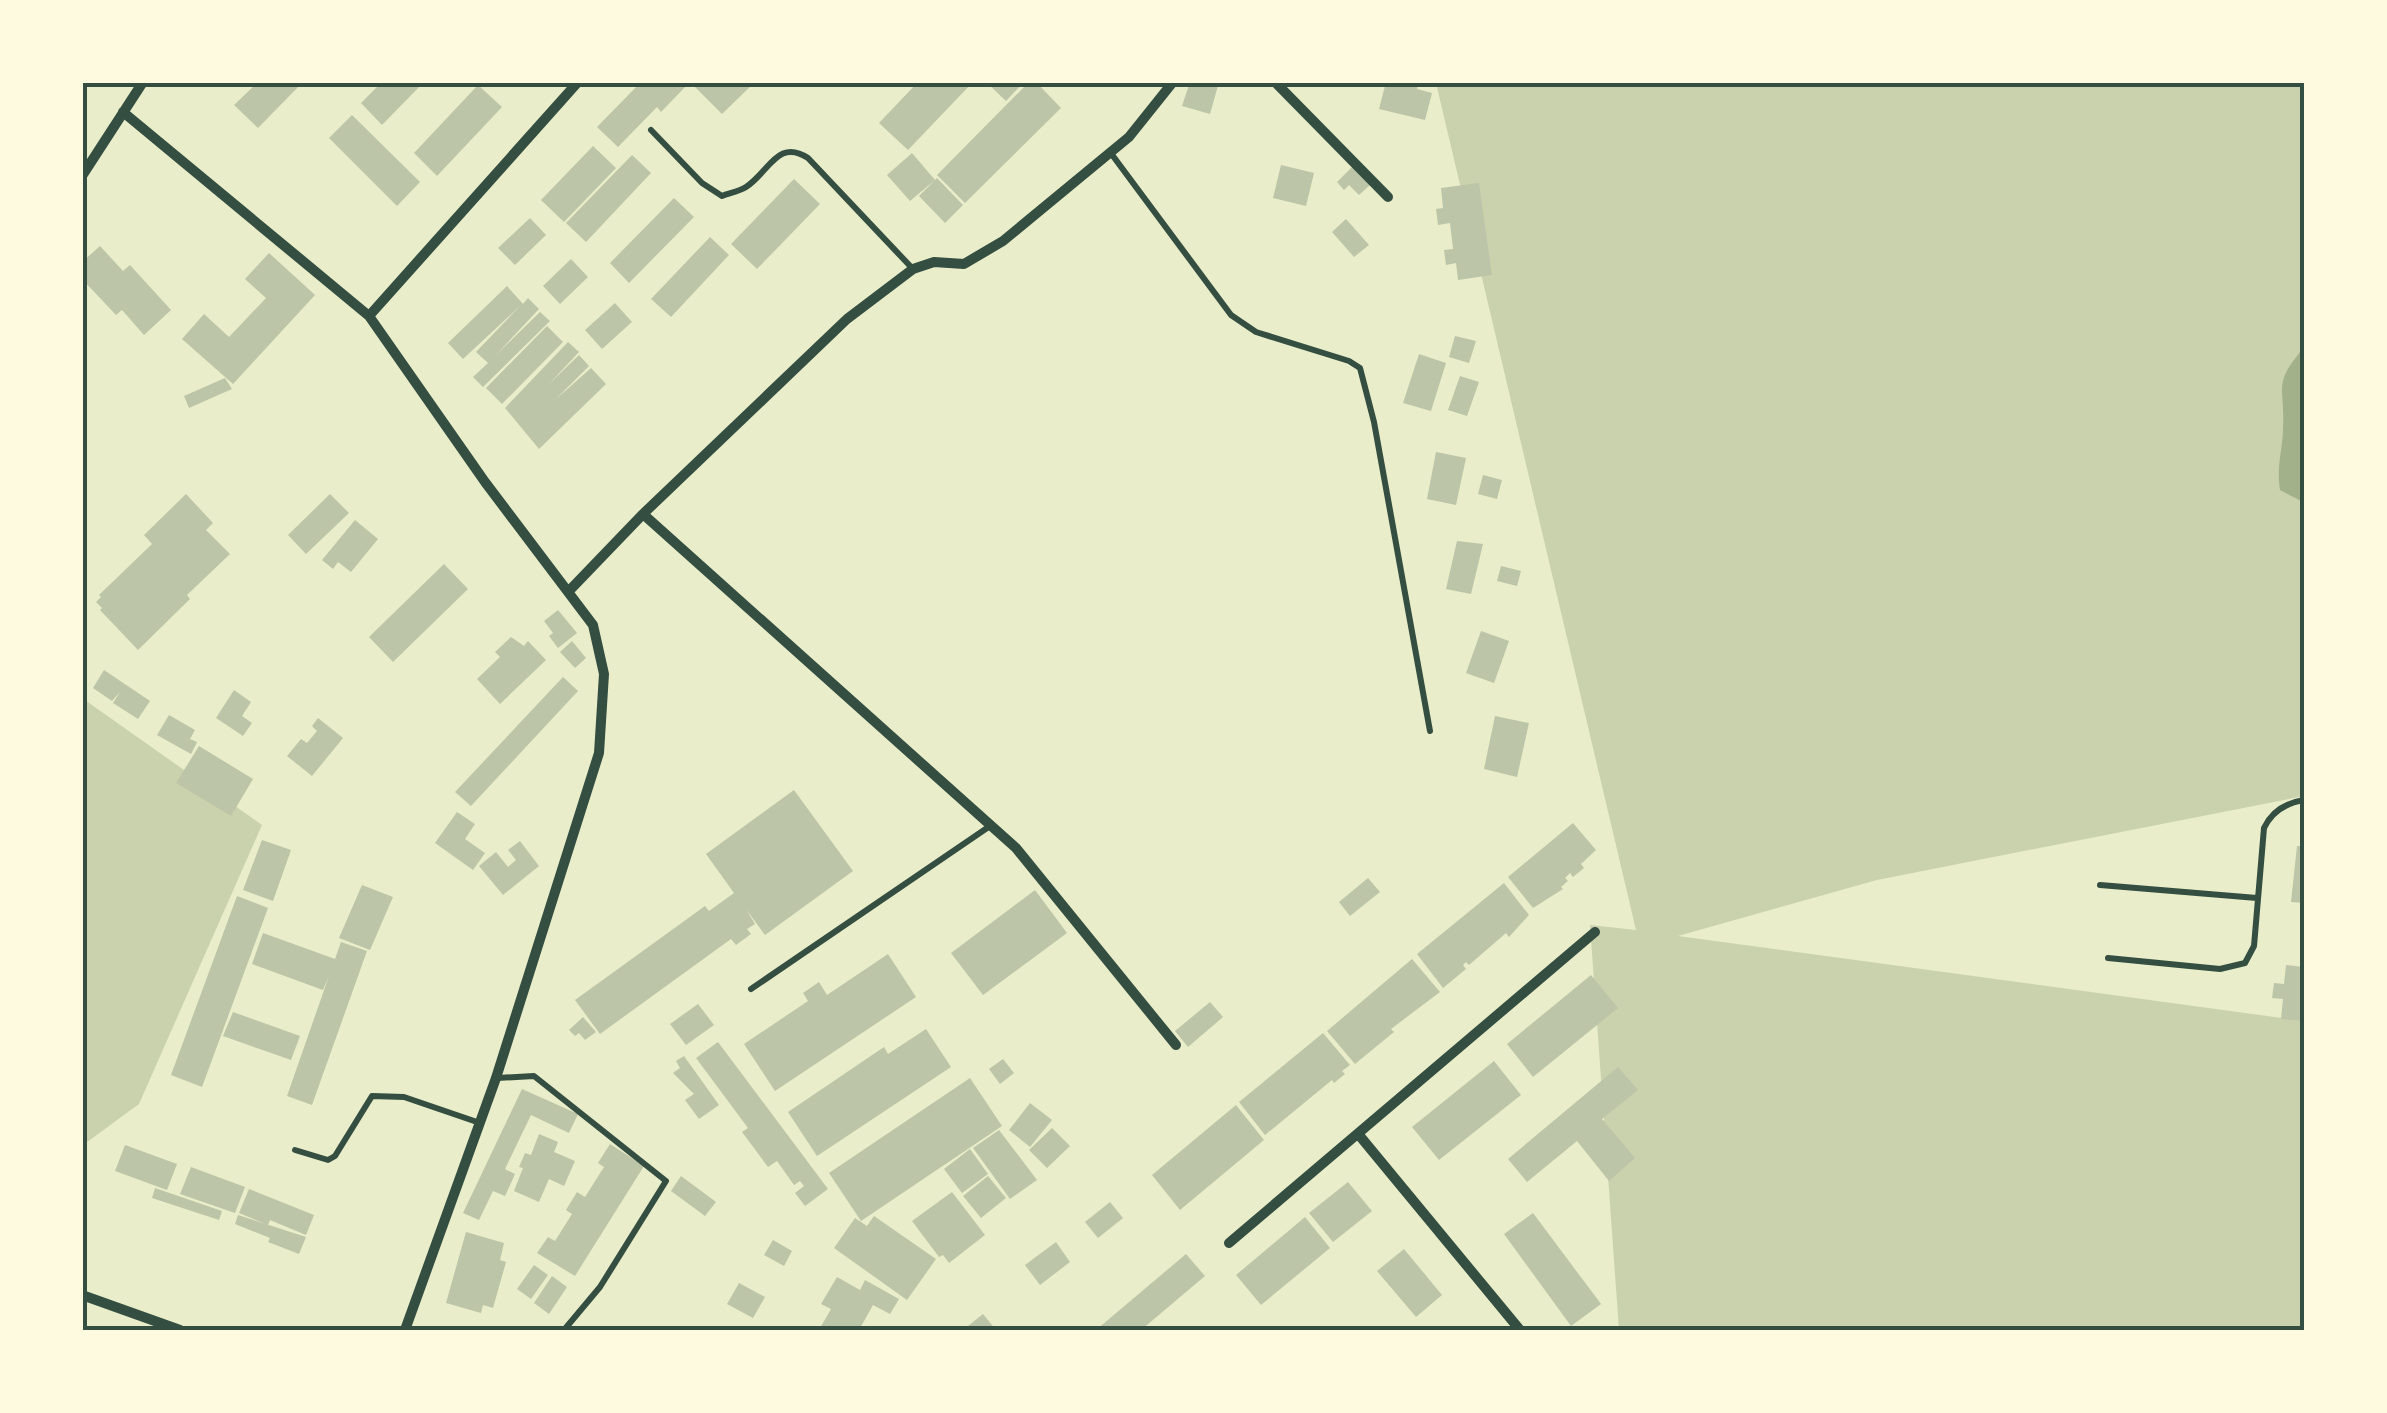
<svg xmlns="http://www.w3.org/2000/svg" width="2387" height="1413" font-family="'Nunito Sans',sans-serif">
  <rect width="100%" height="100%" fill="#e9edc9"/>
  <path fill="#cad2ad" d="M1436,83h868v713l-427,84 -199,56 626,85v309h-685l-29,-405 46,5z
    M82,698l180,127 -123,279 -56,41z"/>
  <path fill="#a3b18a" d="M2304,347v155h-1l-23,-12c-4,-27 3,-39 3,-63 2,-44 -11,-41 21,-80z"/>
  <path fill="#bcc5a7" d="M258,82h45l-45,46 -24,-23z
    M382,82h42l-42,43 -21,-22z
    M641,82h49l-29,30 -4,-5 -39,40 -21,-20z
    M700,82h55l-33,32 -27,-27z
    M918,82h55l-65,68 -29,-27z
    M986,82h38l-18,19z
    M1029,82h7l25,26 -96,95 -28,-28z
    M1190,82h29l-9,32 -28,-8z
    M1386,82h32l-1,7 15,4 -7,27 -46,-11z
    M478,85l24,22 -65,69 -23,-23z
    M352,115l68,67 -23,24 -68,-68z
    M593,146l23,22 -52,54 -23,-22z
    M912,153l23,27 -25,21 -23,-26z
    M632,155l19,18 -65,69 -20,-19z
    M1281,165l33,8 -8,33 -33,-8z
    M1352,167l18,18 -11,10 -10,-10 -5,5 -7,-8z
    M937,178l26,27 -18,18 -26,-27z
    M794,179l26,25 -63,65 -26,-25z
    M1479,183l13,92 -34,5 -2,-17 -10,2 -2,-15 9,-1 -3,-26 -12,2 -2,-16 7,-1 -2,-20z
    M674,198l20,19 -65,66 -19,-20z
    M530,218l16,17 -31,30 -17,-17z
    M1346,219l23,26 -15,12 -22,-25z
    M710,237l19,18 -58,62 -20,-18z
    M100,246l23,25 7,-6 41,45 -27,25 -22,-25 -6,5 -34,-36v-17z
    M269,253l46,42 -82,89 -51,-45 22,-25 25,23 37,-39 -21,-19z
    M571,259l17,18 -28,27 -17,-18z
    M507,286l16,18 5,-6 11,11 -44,47 45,-44 10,9 -67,66 -10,-10 15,-14 -12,-11 44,-46 -57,53 -15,-16z
    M615,303l17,19 -30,27 -17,-19z
    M547,326l16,16 -61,62 -16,-16z
    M1455,336l21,5 -7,22 -20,-6z
    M568,342l11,10 -30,32 30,-29 10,11 -34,34 36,-32 15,16 -67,65 -34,-41z
    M1419,354l27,9 -15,48 -28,-8z
    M1460,376l19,6 -12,34 -19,-6z
    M225,378l7,11 -43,19 -5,-12z
    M1436,452l30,6 -10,47 -29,-6z
    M1483,475l19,5 -5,19 -19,-5z
    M186,494l27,29 -7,7 24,24 -43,41 3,4 -52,51 -38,-40 2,-2 -6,-6 5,-5 -2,-2 53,-51 -8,-9z
    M330,494l19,19 -43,41 -18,-19z
    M355,520l23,19 -27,33 -13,-10 -5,7 -11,-9z
    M1457,541l26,3 -12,50 -25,-5z
    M444,564l24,25 -75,73 -24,-25z
    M1501,566l20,5 -4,15 -20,-5z
    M558,610l19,23 -19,15 -9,-12 4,-3 -9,-12z
    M1481,631l28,10 -15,42 -28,-10z
    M511,637l13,9 4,-5 18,19 -46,44 -23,-25 23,-22 -5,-5z
    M572,641l14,17 -11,10 -15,-16z
    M104,670l46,31 -12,18 -25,-16 7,-11 -8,9 -19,-13z
    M563,677l15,14 -107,115 -16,-14z
    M234,690l17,12 -9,14 10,7 -9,13 -27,-18z
    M169,715l26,15 -5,9 7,3 -6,12 -34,-19z
    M1495,716l34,7 -12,54 -33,-8z
    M318,718l25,20 -31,38 -25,-20 14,-17 6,4 10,-12 -5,-5z
    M199,746l54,33 -22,37 -55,-33z
    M794,790l59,81 -88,64 -19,-26 9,15 -8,5 4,5 -15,11 -5,-6 -131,95 -25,-34 130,-94 4,5 25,-18 -28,-39z
    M457,812l18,12 -10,15 20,14 -12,17 -38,-27z
    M1573,823l23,27 -15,14 3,4 -11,9 -3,-4 -5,5 3,3 -7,6 2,2 -30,19 -25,-31z
    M262,840l29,10 -18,51 -30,-11z
    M520,841l19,25 -36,29 -24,-29 17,-14 12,15 8,-7 -8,-10z
    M2297,846h7v57l-13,-1z
    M1368,878l12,14 -30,24 -11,-14z
    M1504,883l25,32 -20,22 -3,-4 -37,32 -3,-3 -3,3 3,4 -23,19 -26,-34z
    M362,885l31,12 -23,53 -31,-12z
    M1035,890l32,43 -84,62 -32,-42z
    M237,896l31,12 -66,179 -31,-12z
    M263,933l72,26 6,-17 26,9 -55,154 -25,-9 42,-120 -6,14 -71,-26z
    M888,954l28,43 -141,94 -31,-47 64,-43 -5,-8 16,-11 8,13z
    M1412,959l28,33 -49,37 3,3 -39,32 -28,-33z
    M2286,965l18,2v54l-23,-2 2,-20 -11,-1 2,-15 10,1z
    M1591,975l27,33 -85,69 -26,-33z
    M1210,1002l13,15 -35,30 -13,-16z
    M698,1004l16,21 -28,20 -16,-21z
    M233,1012l67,24 -9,24 -68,-24z
    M583,1017l13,15 -11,8 -6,-7 -4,3 -6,-6z
    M926,1029l25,38 -134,89 -29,-44 96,-65 4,7z
    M1323,1033l27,32 -8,6 3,3 -11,9 -2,-3 -67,55 -26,-33z
    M718,1042l110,147 -23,17 -10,-13 9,-7 -4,-5 -6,4 -17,-24 -9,6 -26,-35 6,-4 -52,-70z
    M684,1056l35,49 -20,14 -14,-19 9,-6 -21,-21 7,-5 -4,-7z
    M1003,1059l11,14 -14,11 -11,-15z
    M1494,1061l27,34 -82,65 -27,-33z
    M1618,1067l20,23 -36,29 33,39 -26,23 -32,-40 -50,41 -19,-23z
    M970,1078l32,48 -141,95 -32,-48z
    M522,1089l56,25 -9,19 -38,-18 -26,54 10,5 -10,22 -12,-5 -14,29 -16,-7z
    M1030,1103l22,17 -22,27 -21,-17z
    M1236,1105l28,35 -84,70 -28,-35z
    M1052,1128l18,18 -23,22 -18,-18z
    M999,1130l38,50 -27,19 -37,-51z
    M539,1134l19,8 -4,10 21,9 -11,25 -15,-7 -10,23 -25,-11 9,-23 -4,-1 6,-14 6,2z
    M610,1144l34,22 -69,110 -38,-23 11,-16 7,4 17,-27 -6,-4 11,-18 8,5 19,-30 -6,-4z
    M125,1145l52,19 -10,26 -52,-19z
    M970,1149l18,25 -26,19 -18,-24z
    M191,1167l54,20 -10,26 -55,-19z
    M681,1176l35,26 -11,14 -34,-25z
    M988,1176l18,22 -25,20 -18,-22z
    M1348,1182l24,29 -39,31 -24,-29z
    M155,1188l67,23 -3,9 -67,-22z
    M249,1189l65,26 -8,20 -36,-15 -2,5 -29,-12z
    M952,1192l33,43 -36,28 -6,-8 -4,2 -27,-36z
    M1110,1202l13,16 -25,20 -13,-16z
    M1533,1213l68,91 -30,22 -67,-92z
    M238,1215l68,22 -7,17 -31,-12 2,-4 -35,-14z
    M874,1216l62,43 -29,41 -73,-52 21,-30 12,8z
    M1305,1217l25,31 -69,57 -25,-30z
    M466,1232l38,11 -4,17 6,2 -13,46 -10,-3 -2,8 -35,-10z
    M773,1240l19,11 -8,15 -20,-11z
    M1056,1242l14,20 -30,23 -15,-20z
    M1404,1249l38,46 -26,22 -39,-46z
    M1186,1254l19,22 -64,54h-45z
    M534,1265l14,10 -17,24 -14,-10z
    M552,1276l15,11 -18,27 -15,-11z
    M837,1277l23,13 5,-10 34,19 -9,15 -17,-9 -14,25h-40l12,-21 -10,-5z
    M739,1283l26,14 -12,21 -26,-14z
    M983,1314l13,16h-33z"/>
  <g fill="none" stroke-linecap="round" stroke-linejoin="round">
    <path stroke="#344e41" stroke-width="6" d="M651,130l51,53 20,13c8,-3 18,-5 24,-9 23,-15 32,-49 62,-29l104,110
      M1110,152l121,163 25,17 93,29 11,7 14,54 56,309
      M2100,885l157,13
      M2108,958l112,11 25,-6 9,-17 10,-118c8,-17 22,-25 40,-28
      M751,989l239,-163
      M497,1078l37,-2 132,105 -66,106 -36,43
      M295,1150l33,10 7,-4 37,-60 32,1 76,26
      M452,1329l5,1"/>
    <path stroke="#344e41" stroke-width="10" d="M1275,82l113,115
      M123,112l246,204 116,166 108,143 11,49 -5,79 -103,325 -91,252
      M82,176l61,-94
      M369,316l209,-234
      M643,514l373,334 160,197
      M568,592l75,-78 204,-195 66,-50 21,-7 30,2 39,-23 126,-104 44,-55
      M1359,1135l161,195
      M1229,1243l366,-311
      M82,1295l98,35"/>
  </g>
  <rect width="2387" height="1413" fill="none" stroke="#fefae0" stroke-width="170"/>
  <rect x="85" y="85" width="2217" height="1243" fill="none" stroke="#344e41" stroke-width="4"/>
</svg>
